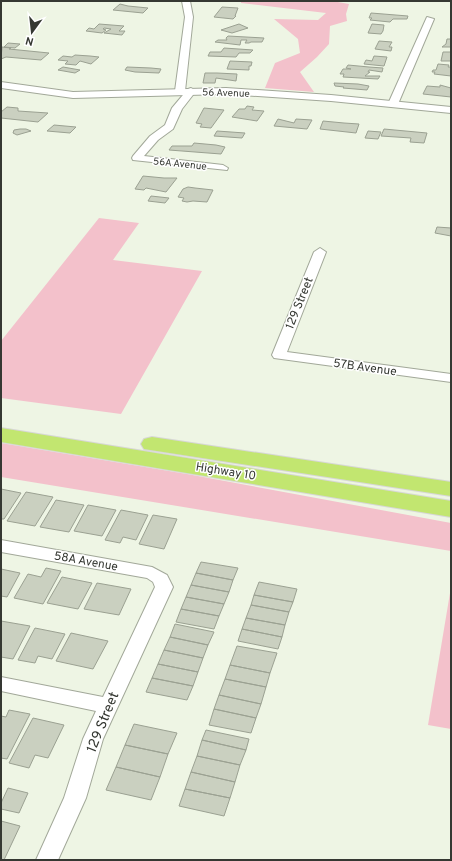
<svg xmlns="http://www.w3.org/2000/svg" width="452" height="861" font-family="Overpass,sans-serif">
  <rect width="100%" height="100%" fill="#eef5e4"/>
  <path fill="#f3c1cb" d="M241,1h91l17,3 -3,10 1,7 -17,5 -1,18 -12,13 -17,15 14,20 -49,-4 10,-25 25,-10 -2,-14 -24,-20 44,1 8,-7 -85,-10z
    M99,218l40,5 -26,37 89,11 -81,143 -120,-16v-57z
    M1,443l186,31 264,49v28l-450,-74z
    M451,587v142l-23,-4z"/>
  <path fill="#cad0c0" stroke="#9ba192" d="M120,4l8,2 20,2 -5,5 -30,-3z
    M222,7l16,1 -3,8h1l-3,3 -19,-2z
    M371,13l37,3 -1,3h-14l-3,3 -20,-2 2,-2h-3z
    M99,24l25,2 -5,5h6l-3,4 -18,-2 7,-4 -7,-1 -1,1 3,1 -4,3 -16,-2 3,-3 5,1z
    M239,24l9,4 -16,5 -11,-3z
    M372,24l12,1 -1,6 -2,3 -13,-1z
    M228,36l36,2 -2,4h-11l-2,1h-4l2,-3h-6l-1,5 -25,-3 3,-2h9l-1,-2z
    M447,39h4v8h-9l4,-3z
    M379,41l13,1 -3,5h3l-1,4 -16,-2z
    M8,43l12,1 -5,4 -11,-1z
    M2,47l9,1 -2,1 40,4 -8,7 -35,-3 -5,2z
    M224,48l29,2 -3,3h-11l-3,4 -28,-1 2,-4h11z
    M443,52h8v9h-10z
    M75,55l15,1 9,1 -8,7 -11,-3 -4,4 -11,-1 3,-3 -10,-1 5,-4 9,1z
    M374,56l13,1 -3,9 -20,-2 2,-4 6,1z
    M230,61l22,1 -1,4h-2v4l-22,-1z
    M438,64l11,1 -1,2h3v9l-17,-2 1,-2h-3l1,-2h3z
    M348,65l21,2 14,1 -1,4 -13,-2 -1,2h2l-5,4h15l-2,3 -35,-2 1,-3h-4l3,-5h8l-5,-1z
    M63,67l17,3 -5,3 -17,-3z
    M127,67l24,1 10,1 -2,4 -24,-1 -10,-2z
    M205,73h12l20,1 -1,7 -20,-3 -1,5h-12z
    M334,83l24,1 11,2 -2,4 -24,-2 1,-1 -9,-1z
    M440,85l11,3v9l-28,-3 4,-8 13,1z
    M247,106l7,1 -2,3 12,1 -7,10 -25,-4 7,-8h6z
    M7,107l11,1v3l30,2 -10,9 -37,-4v-6z
    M204,108l20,2 -13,18 -11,-1 2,-3 -6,-1z
    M278,119l16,4 2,-4 16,1 -5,9 -33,-3z
    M323,121l21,2 15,1 -3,9 -36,-4z
    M54,125l22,2 -6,6 -23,-2z
    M20,129h6l5,2 -14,4 -4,-2 1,-3z
    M384,129l43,4 -3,10 -14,-1 1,-4 -30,-2z
    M217,131l28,2 -3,5 -28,-2z
    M368,131l13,1 -3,7 -13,-1z
    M194,143l22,2 9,2 -4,7 -52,-4 3,-4h20z
    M143,176l21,2h13l-11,14 -20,-4 -2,2 -9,-1z
    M188,187l7,1 18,2 -6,12 -14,-1 -6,1 -5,-1 2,-3 -6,-1 5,-8z
    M151,196l18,2 -4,5 -17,-2z
    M437,227l14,1v8l-16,-3z
    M1,489l20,4 -17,26h-3z
    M26,492l27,5 -18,29 -28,-5z
    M56,500l28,5 -15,27 -29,-5z
    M88,505l28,5 -14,26 -28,-5z
    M121,510l27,5 -12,25 -13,-3 -3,6 -15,-3z
    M153,515l24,4 -13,30 -25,-5z
    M201,562l37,6 -5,12 -37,-7z
    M46,568l15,3 -18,33 -29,-6 14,-24 13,3z
    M1,569l19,4 -13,24 -6,-1z
    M196,573l37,7 -4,12 -38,-7z
    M62,577l30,6 -14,26 -31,-6z
    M259,582l38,7 -4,13 -39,-7z
    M97,583l34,6 -12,26 -35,-6z
    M191,585l38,7 -5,12 -38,-7z
    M254,595l39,7 -4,10 -38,-7z
    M186,597l38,7 -5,12 -38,-7z
    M251,605l38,7 -4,13 -39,-7z
    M181,609l38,7 -5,13 -38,-7z
    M246,618l39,7 -3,12 -40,-8z
    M1,621l29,5 -17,33 -12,-2z
    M175,624l39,8 -6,13 -38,-8z
    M35,628l30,6 -13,25 -14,-3 -3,7 -17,-3z
    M242,629l40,8 -4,12 -40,-8z
    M71,633l37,8 -15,28 -37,-8z
    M170,637l38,8 -5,13 -39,-8z
    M237,646l40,7 -7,20 -40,-8z
    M164,650l39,8 -5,14 -40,-8z
    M158,664l40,8 -5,14 -41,-8z
    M230,665l40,8 -4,14 -41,-8z
    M152,678l41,8 -6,14 -41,-8z
    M225,679l41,8 -5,17 -42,-9z
    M219,695l42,9 -5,14 -42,-9z
    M214,709l42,9 -5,15 -42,-8z
    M9,710l21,4 -23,45 -6,-1v-42l5,1z
    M33,718l31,7 -16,33 -13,-3 -6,13 -20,-5z
    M134,724l43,9 -9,21 -43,-9z
    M206,730l43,9 -3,11 -44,-10z
    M202,740l44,10 -6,15 -43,-9z
    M125,745l43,9 -8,23 -44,-10z
    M197,756l43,9 -5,17 -44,-10z
    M116,767l44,10 -9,23 -45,-10z
    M191,772l44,10 -5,16 -45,-9z
    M8,788l20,5 -9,20 -18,-4v-6z
    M185,789l45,9 -6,18 -45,-10z
    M1,821l19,5 -16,34h-3z"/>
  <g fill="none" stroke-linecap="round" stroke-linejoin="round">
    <defs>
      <path id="minor" d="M182,1h8l3,16 -8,74 -5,3 -5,-3 10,-74z
        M427,17l7,2 -36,85 -2,2h-6l-2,-2z
        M191,88l5,3 -14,18 -9,20 -15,11 -14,16 79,9 5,3 -1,2 -94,-10 -1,-2 1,-2 17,-20 15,-11 7,-17 16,-19z
        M320,248l6,4 -39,100 164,22v8l-177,-24 -2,-3 42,-103z
        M1,540l151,27 15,8 6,12 -70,152 -17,59 -28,62h-22l28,-62 19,-59 13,-28 -95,-20v-14l102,20 52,-110 -2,-5 -6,-4 -146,-26z"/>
      <path id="tertiary" d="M1,82l72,10 153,-4 105,7 120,12v6l-120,-12 -105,-7 -153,4 -72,-10z"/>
      <path id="trunk" d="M1,428l450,73v16l-450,-75z
        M152,437l299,45v14l-307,-47 -3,-5 3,-5z"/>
    </defs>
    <use href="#minor" stroke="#a2a899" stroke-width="2"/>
    <use href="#tertiary" stroke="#a2a899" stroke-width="2"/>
    <use href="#trunk" stroke="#d7d7d6" stroke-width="2"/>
    <use href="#minor" fill="#fff" fill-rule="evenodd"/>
    <use href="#tertiary" fill="#fff" fill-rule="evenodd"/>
    <use href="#trunk" fill="#c2e670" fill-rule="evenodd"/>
  </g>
  <g text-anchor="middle" stroke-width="3" stroke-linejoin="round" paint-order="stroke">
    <g font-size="10" fill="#353832" stroke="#fff">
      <text transform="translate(226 92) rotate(2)" y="4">56 Avenue</text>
      <text transform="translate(180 163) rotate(6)" y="4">56A Avenue</text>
    </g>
    <g font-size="12" fill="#353832" stroke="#fff">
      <text transform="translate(299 303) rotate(-68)" y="4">129 Street</text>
      <text transform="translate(365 367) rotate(8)" y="4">57B Avenue</text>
      <text transform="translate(226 471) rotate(9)" y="4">Highway 10</text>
      <text transform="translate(86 561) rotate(10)" y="4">58A Avenue</text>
    </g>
    <g font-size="14" fill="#353832" stroke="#fff">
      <text transform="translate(102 722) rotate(-68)" y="5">129 Street</text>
    </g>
  </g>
  <rect width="452" height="861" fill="none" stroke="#353832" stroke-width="4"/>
  <g transform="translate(32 32) rotate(195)" stroke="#ffffff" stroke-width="3" paint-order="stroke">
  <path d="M0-3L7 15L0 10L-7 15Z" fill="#353832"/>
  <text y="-6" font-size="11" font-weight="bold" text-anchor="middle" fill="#353832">N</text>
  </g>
</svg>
